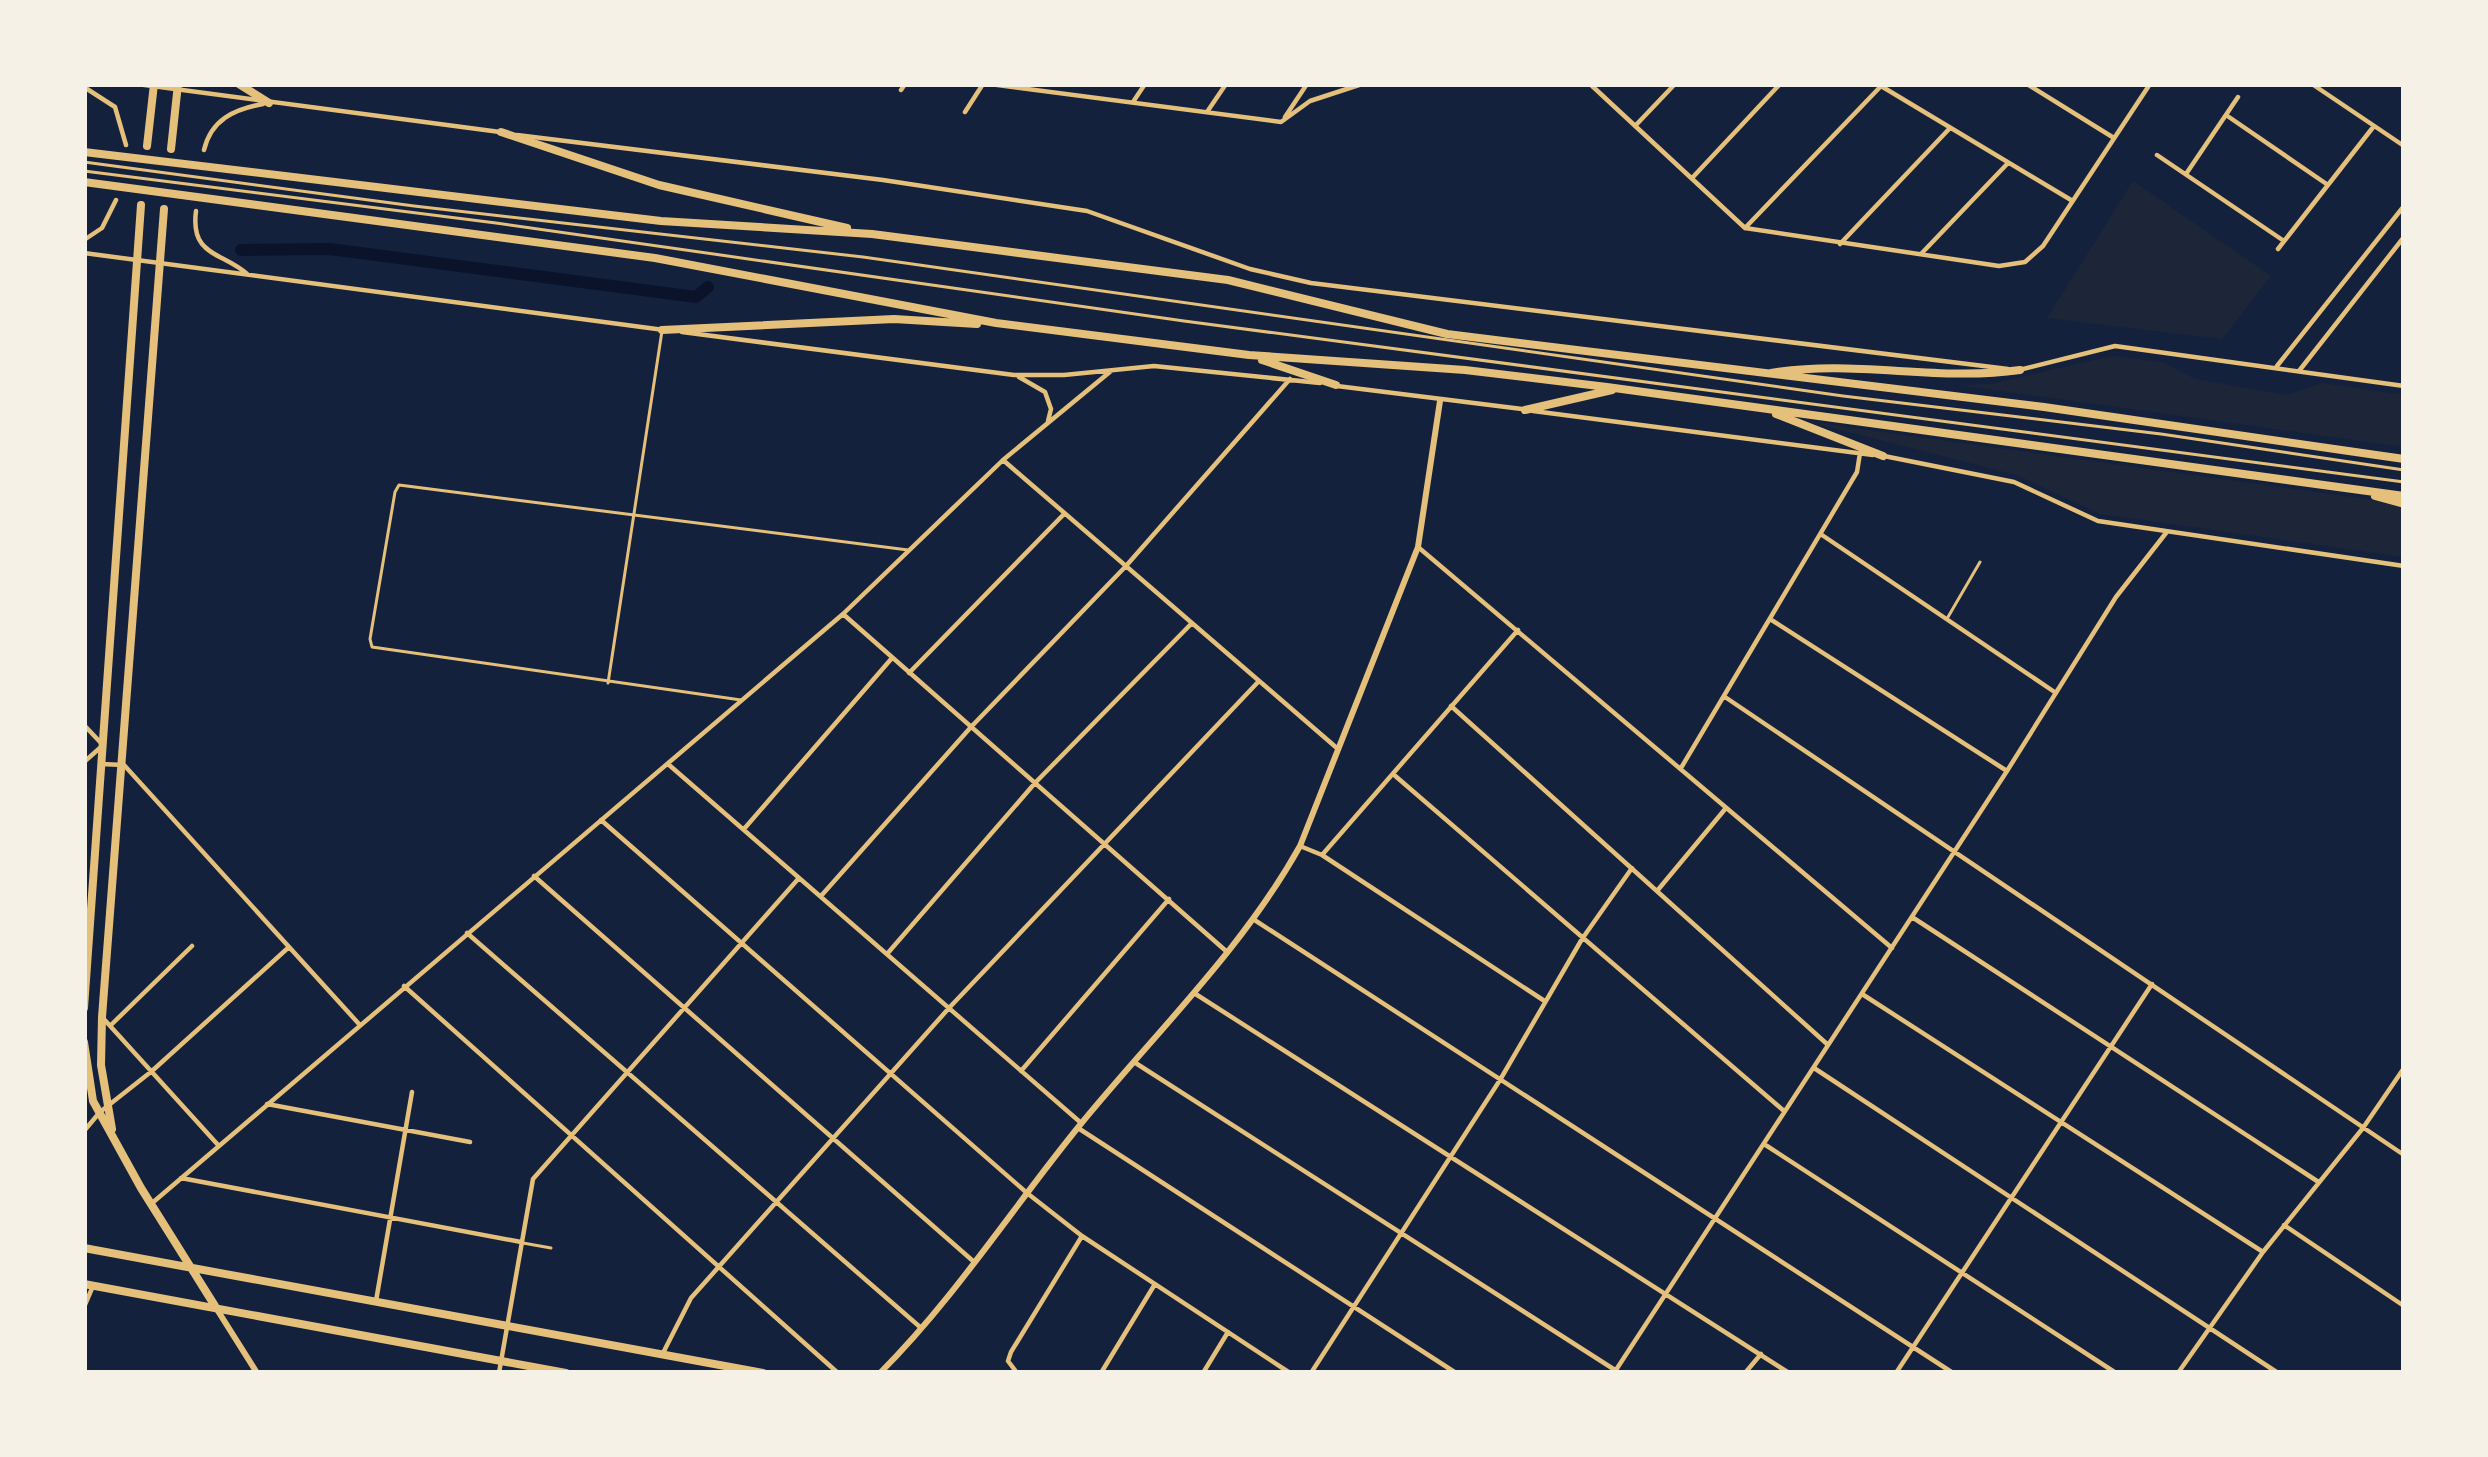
<svg xmlns="http://www.w3.org/2000/svg" width="2488" height="1457" font-family="Jost,sans-serif">
  <rect width="100%" height="100%" fill="#14213d"/>
  <path fill="#1d2539" d="M2133,181l138,95 -49,63 -175,-21z
    M2111,356l51,6 33,17 92,16 35,-12 82,12v52l-446,-62 33,-1z
    M1810,422l565,78 29,9v48l-304,-43 -84,-39z"/>
  <g fill="none" stroke-linecap="round" stroke-linejoin="round">
    <path stroke="#0b132b" stroke-width="12" d="M241,250l89,-1 366,48 12,-10"/>
    <path stroke="#e5c07b" stroke-width="3" d="M84,162l330,44 449,51 980,139 318,38 243,36
      M84,171l412,52 688,98 1220,161
      M1948,617l32,-55
      M608,683l54,-352
      M741,700l-369,-53 -2,-8 25,-147 4,-7 509,65
      M523,1243l28,5"/>
    <path stroke="#e5c07b" stroke-width="4.5" d="M137,84l363,48
      M990,84l291,38 29,-21 52,-17
      M1590,84l155,144 254,38 26,-4 18,-16 107,-162
      M2027,84l87,54
      M2312,84l92,62
      M1881,86l190,114
      M84,87l31,20 11,38
      M901,90l4,-6
      M1133,102l12,-18
      M965,112l18,-28
      M1207,112l19,-28
      M2226,115l102,70
      M1285,117l22,-33
      M1636,125l39,-41
      M517,135l366,45 204,31 163,58 61,14 697,86
      M204,150c7,-30 30,-41 59,-46
      M2157,155l127,86
      M2186,174l52,-77
      M1693,177l87,-93
      M196,211c-6,46 27,41 51,63
      M1745,228l137,-143
      M84,240l18,-12 14,-28
      M1840,244l110,-116
      M2278,249l96,-123
      M84,253l580,77
      M1921,254l87,-91
      M682,332l332,43h50l90,-9 166,17
      M2277,366l127,-160
      M2019,370l96,-24 289,40
      M2299,371l105,-134
      M1019,377l26,15 6,17 -3,12
      M1337,386l185,23
      M1533,411l340,44
      M1884,456l130,26 84,39 306,45
      M1003,460l335,289
      M1822,535l234,158
      M1418,547l474,401
      M843,614l383,337
      M1770,619l237,152
      M909,673l155,-159
      M1725,697l679,458
      M1451,706l376,338
      M84,725l17,18
      M84,762l17,-15
      M101,764l23,1 235,259
      M668,764l412,358
      M1681,768l176,-296 3,-19
      M1393,774l391,337
      M601,820l426,373 55,43 208,137
      M744,829l148,-171
      M1300,846l22,9 196,-225
      M1322,855l221,145
      M534,876l439,385
      M1657,891l69,-83
      M821,896l150,-169 155,-161 164,-187
      M1912,917l405,264
      M1253,919l700,454
      M467,933l453,394
      M887,954l148,-171 157,-160
      M404,986l434,387
      M1194,993l595,380
      M1862,994l401,258
      M102,1017l117,129
      M111,1025l81,-79
      M1134,1062l481,308
      M1814,1068l464,305
      M1021,1071l148,-172
      M267,1104l203,38
      M1078,1128l378,245
      M84,1131l16,-19 52,-41 137,-124
      M1764,1144l352,229
      M181,1178l340,64
      M151,1204l692,-590 160,-154 108,-89
      M2284,1225l120,81
      M376,1301l36,-209
      M84,1307l9,-21
      M663,1353l28,-55 258,-290 310,-327
      M499,1373l34,-194 266,-301
      M1017,1373l-9,-12 3,-9 71,-116
      M1101,1373l54,-89
      M1203,1373l25,-41
      M1311,1373l189,-293 82,-141 50,-71
      M1614,1373l393,-602 109,-174 50,-64
      M1745,1373l16,-19
      M1896,1373l256,-389
      M2178,1373l85,-121 100,-124 41,-60"/>
    <path stroke="#e5c07b" stroke-width="6" d="M880,1373c75,-75 133,-166 200,-248 75,-92 162,-175 220,-279l118,-299 22,-146"/>
    <path stroke="#e5c07b" stroke-width="6" d="M218,1311l39,62"/>
    <path stroke="#e5c07b" stroke-width="8" d="M239,84l30,19
      M147,146l7,-62
      M171,149l7,-65
      M84,1008l57,-803
      M84,1042l9,59 48,87 74,118
      M112,1129l-11,-64 1,-48 62,-808
      M84,1248l679,125
      M84,1284l482,89"/>
    <path stroke="#e5c07b" stroke-width="8" d="M501,132l158,53 188,43
      M84,152l577,69 211,13 356,46 219,54 597,73 360,52
      M84,182l571,76 341,65 253,32 216,15 142,17 797,109
      M662,330l232,-11 83,5
      M1262,360l74,25
      M1771,373c83,-14 165,9 249,-3
      M1525,410l87,-20
      M1776,414l107,42
      M2375,496l29,8"/>
  </g>
  <rect width="2488" height="1457" fill="none" stroke="#f6f1e7" stroke-width="174"/>
</svg>
